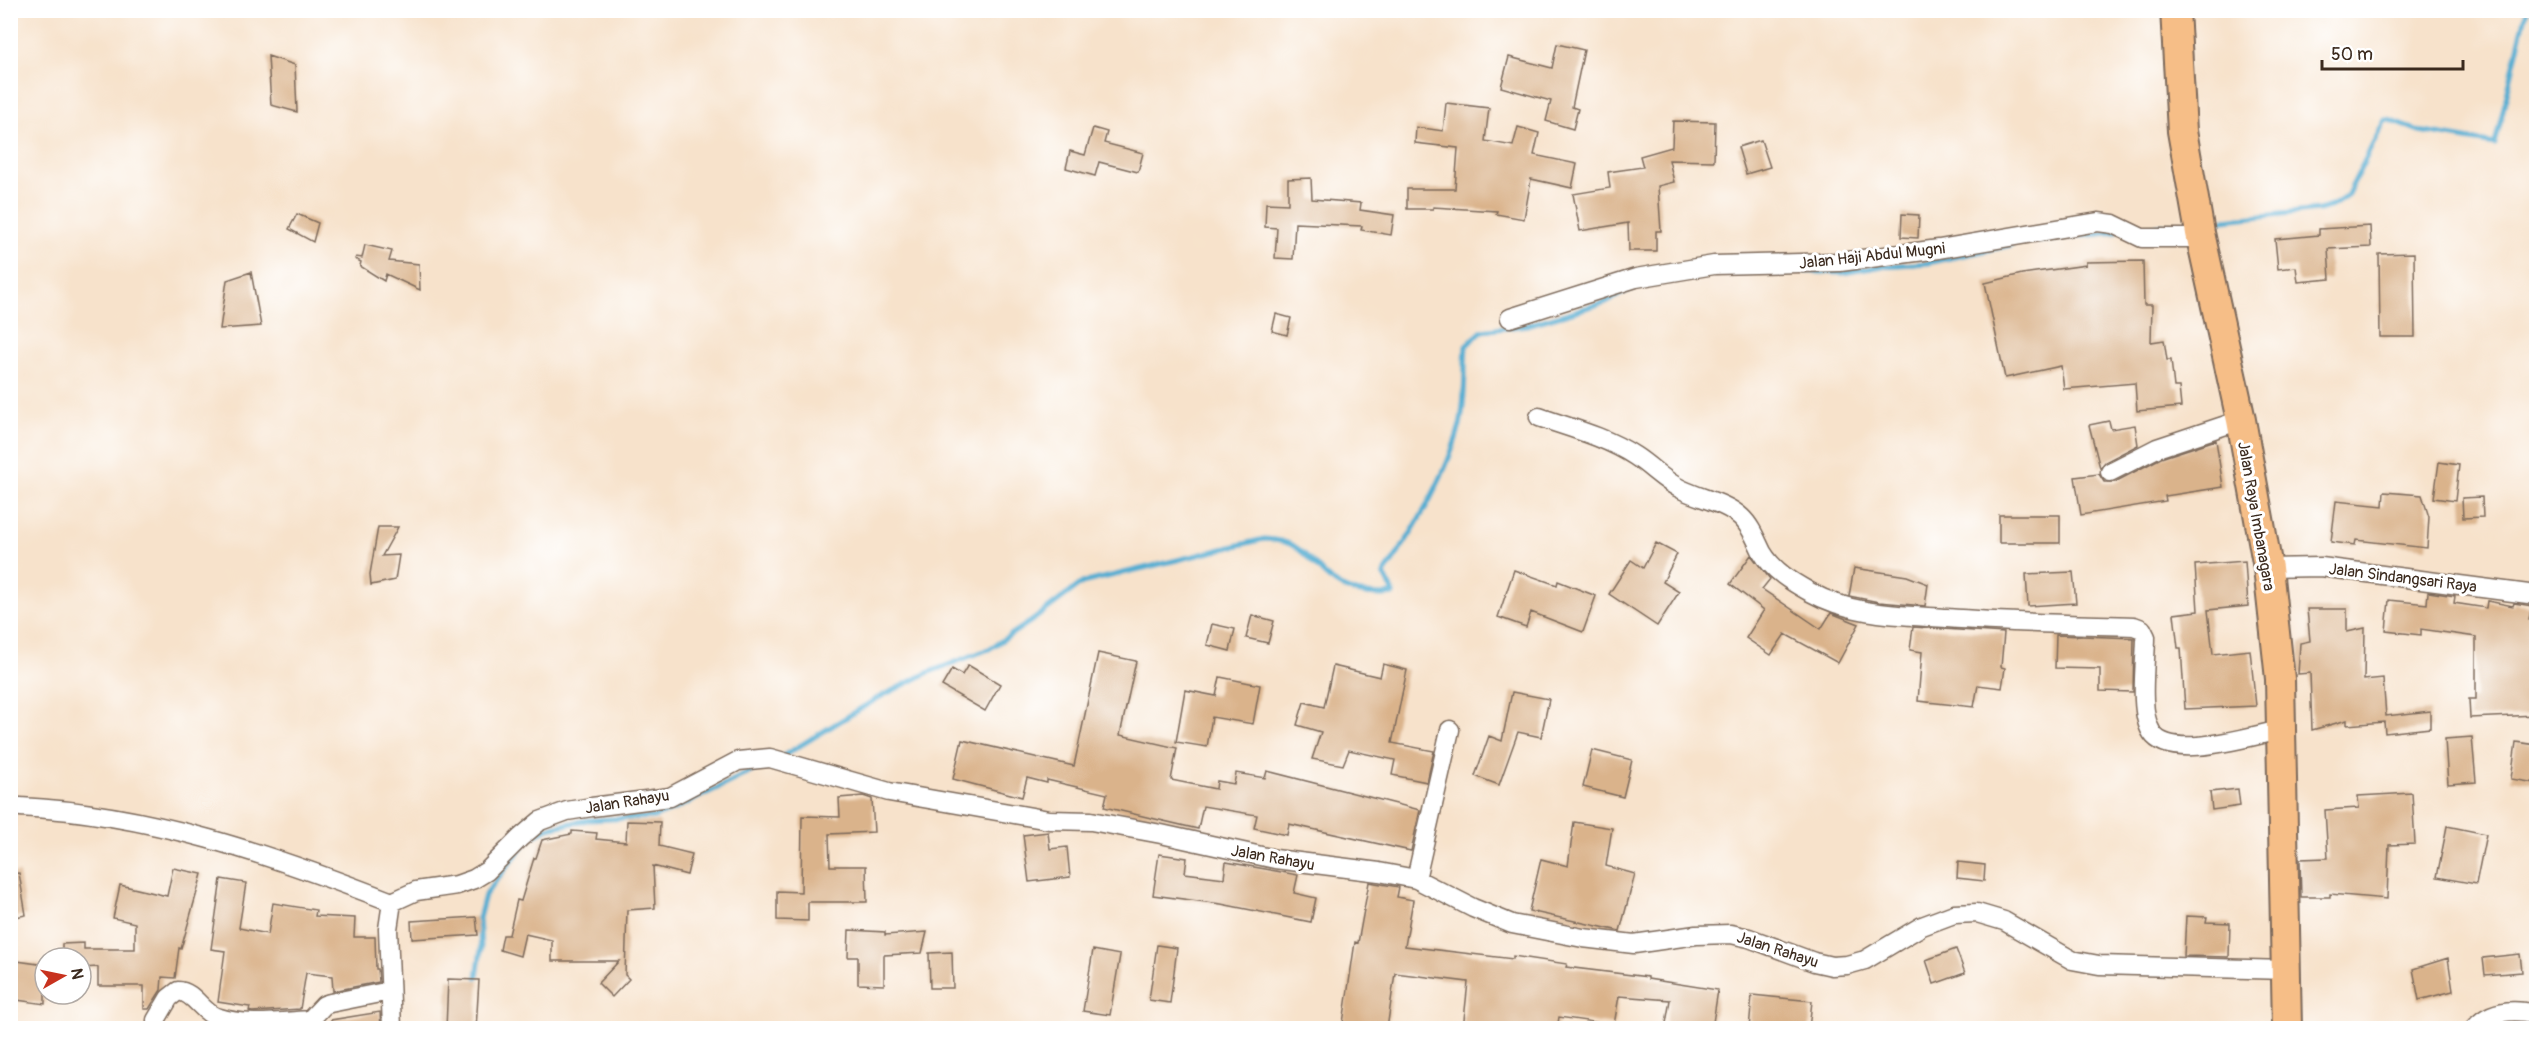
<svg xmlns="http://www.w3.org/2000/svg" width="2547" height="1039" font-family="Pangolin,sans-serif">
  <rect width="100%" height="100%" fill="#fff"/>
  <filter id="ink" filterUnits="userSpaceOnUse"><feTurbulence type="fractalNoise" baseFrequency=".0167" numOctaves="2"/><feDisplacementMap in="SourceGraphic" scale="12" xChannelSelector="R" yChannelSelector="G"/><feConvolveMatrix kernelMatrix="1 2 1 2 8 2 1 2 1" color-interpolation-filters="sRGB"/></filter>
  <filter id="wash" filterUnits="userSpaceOnUse"><feTurbulence type="fractalNoise" baseFrequency=".008" numOctaves="4" result="noise"/><feDisplacementMap in="SourceGraphic" scale="24" xChannelSelector="R" yChannelSelector="G"/><feGaussianBlur stdDeviation="1.35" result="paint"/><feColorMatrix in="noise" values="0 0 0 0 0 0 0 0 0 0 0 0 0 0 0 0 0 1.4 0 .05"/><feComposite in="paint" operator="in"/></filter>
  <g filter="url(#wash)">
    <rect width="100%" height="100%" fill="#f7e2cb"/>
    <g fill="none" stroke-linecap="round" stroke-linejoin="round">
      <path stroke="#54add1" stroke-width="5" d="M2205,222l114,-12 13,-4 15,-10 38,-76h4l30,11 76,13 32,-134
        M2137,229l53,-6
        M2038,241l78,-9
        M1804,271l38,2 41,-7 45,-3 83,-18
        M783,756l95,-58 49,-25 62,-24 44,-29 49,-37 182,-44c33,1 39,14 61,36 18,18 45,22 69,19l-10,-20c31,-44 62,-97 76,-149 6,-26 4,-53 6,-79l16,-15 45,-6 79,-23 26,-14
        M536,835l12,-7 39,-8 67,-3 21,-8 89,-44
        M477,977l4,-28 -2,-31 6,-23 39,-50"/>
    </g>
    <g id="blocks">
      <path fill="#dab38b" d="M1557,44l27,6 -12,57 6,2 -5,20 -27,-8 5,-20 -50,-14 8,-30 43,11z
        M268,56l27,9 2,47 -26,-7z
        M1446,103l43,5 -4,33 28,5 5,-19 21,6 -5,22 43,9 -5,24 -41,-9 -7,40 -28,-5 1,-3 -64,-4v2h-26v-20h48l3,-41 -43,-5 1,-16 27,4z
        M1673,121l42,1 -1,39 -45,-1 5,22 -16,4 3,45h-5v20h-27l-1,-28 -48,8 -7,-37 37,-6 -2,-16 35,-5 -3,-11 32,-9z
        M1093,128l14,4 -3,11 39,10 -5,19 -39,-10 -4,14 -29,-8 4,-17 15,4z
        M1761,140l9,27 -24,7 -8,-27z
        M1311,178l1,21 49,4 -1,7 34,5 -3,20 -30,-5 1,-4 -67,-3 -2,36 -18,-1 2,-30 -12,-1 1,-24 22,1v-25z
        M297,214l21,9 -5,19 -24,-13z
        M1902,214l17,1 -1,23 -17,-1z
        M2370,226l1,21 -43,2 2,30 -32,3 -2,-15 -18,2 -3,-30 44,-4v-6z
        M365,245l27,6 -3,10 30,3 1,26 -34,-16 -2,7 -24,-15 1,-4 -6,-3 1,-2 6,1z
        M2414,253l1,84h-35l-1,-83z
        M2143,261l1,44h8l-1,37 13,-2 3,20h4l3,27h5l2,20 -44,4 -2,-28 -71,6 -3,-23 -56,12 -20,-95 37,-9 64,-9v-3z
        M251,272l10,54 -41,3 7,-49z
        M1276,314l15,4 -4,17 -15,-4z
        M2109,421l2,8 24,-4 3,20 -33,17 -5,6 -11,-43z
        M2216,440l7,47 -58,9 1,5 -85,14 -6,-38 24,-3 5,8h11l46,-24z
        M2439,462l20,3 -4,36 -21,-3z
        M2384,492l38,3 7,22 -2,31 -71,-8 -1,5 -24,-3 5,-41 47,5z
        M2482,497l1,20 -20,1 -1,-20z
        M1999,515h61v28h-61z
        M378,527h20l-16,29 17,-1 -4,25 -24,5 -1,-11z
        M1656,543l21,11 -14,28 16,10 -22,34 -48,-32 22,-34 12,8z
        M1751,555l19,24 -8,10 59,40 10,-16 28,11 -21,39 -53,-29 -14,21 -25,-17 18,-28 -34,-26z
        M2245,561l3,45 -40,4 5,44 37,-4 6,56 -71,3 -4,-61h-3l-4,-34 24,-3 -3,-46z
        M1854,568l53,8 21,8 -3,22 -46,-4 -30,-6z
        M1514,570l43,15 1,-4 38,15 -13,36 -52,-20 -5,15 -28,-10z
        M2073,572l3,31 -48,3 -2,-32z
        M2428,592l27,4 -1,7 32,5 1,-7 26,5 1,-3 18,3 -3,13h7v96l-66,3 -1,-19h7v-62l-55,-8v6l-35,-4 3,-31 38,4z
        M2307,609h40v23l18,-4 -1,52 19,-2 3,38 44,-5v17l-45,5 -1,-11 -37,3v-5l-35,10 -2,-57 -12,1 2,-31 10,-2z
        M1252,615l22,6 -6,22 -22,-5z
        M1212,624l23,5 -5,22 -23,-6z
        M1913,627l91,6 -3,34 4,1 -3,20 -24,-3 -4,22 -56,-6 4,-49 -12,-2z
        M2056,635l78,3 -1,54 -33,-1v-22l-45,-1z
        M1098,653l38,8 -16,74 57,13 -6,32 45,9 1,-8 17,3 2,-11 29,5 2,-7 153,39 -9,41 -122,-27 -2,11 -33,-7 3,-13 -54,-9 -5,23 -94,-22 3,-13 -60,-14v3l-20,-5 -5,19 -69,-18 9,-39 112,26z
        M1383,664l24,6 -15,73 42,8 -7,31 -35,-7 3,-15 -46,-10 -6,15 -31,-6 9,-27 -24,-7 7,-23 20,5 9,-41 47,11z
        M968,665l32,19 -15,27 -43,-25 10,-17 10,6z
        M1220,677l40,8 -7,39 -41,-7 -5,30 -31,-5 9,-52 31,6z
        M1512,692l37,7 -8,38 -23,-5 -19,53 -24,-9 14,-40 13,5z
        M2472,737l4,45 -28,2 -3,-45z
        M2516,742l20,3v38l-25,-4z
        M1592,750l40,10 -9,37 -40,-10z
        M2238,789l2,17 -28,4 -2,-18z
        M2412,793l3,51 -26,1 -2,54 -57,-5v3h-29l-1,-38 28,-1 -3,-48 34,-2 -1,-12z
        M863,796l9,3 2,33 -45,2 1,32h36l1,36h-59v19l-31,-1v-29l24,1 1,-76 38,1 -1,-19z
        M627,821l33,1 -1,24 33,8 -5,21 -34,-9 2,42 -28,2 -2,65 4,4 -17,18 -14,-14 21,-22h-67v-21l-27,-6 -5,22 -20,-6 3,-15h6l8,-35 4,1 13,-43h2l6,-18 30,-6v-3l25,2 -1,6 30,3z
        M1574,822l38,6 -6,38 29,8 -15,57 -91,-20 12,-52 27,7z
        M2447,826l39,8 -10,50 -39,-7z
        M1048,832l2,17 17,-2 3,30 -41,5 -6,-47z
        M1159,854l28,4 -2,15 39,5 2,-16 72,13 -4,18 22,5 -5,24 -90,-18 -68,-9z
        M1958,862l27,3 -1,16 -27,-3z
        M173,868l29,6 -21,75 -2,-1 -4,30 -13,-1 -1,13 -12,19h-5v-23h-46v-19l-17,1v-10h-19v-14l22,-1v6h51v-26l-22,-5 7,-33 47,11z
        M19,873l7,42 -16,3v-44z
        M221,879l25,4 -7,45 29,6 5,-31 43,7 -1,6 40,2 -1,19h21l1,32h2l1,13 -46,9 -1,-15 -26,-3 -6,36 -48,3 -3,-1 1,-4 -32,-5 7,-51 -14,-2z
        M1369,882l30,5 -2,10 16,3 -8,46 108,13v-3l54,8 -1,3 82,10v2l70,11 -6,39h-47l5,-29 -51,-4 -5,29 -55,-8 -2,12h-94l5,-47 -73,-9 -8,56 -44,-6 12,-81 3,1z
        M2186,916l21,1 -1,5 24,1 -1,34 -45,-1z
        M476,917l2,18 -66,4 -1,-18z
        M849,930l36,2v3l42,-3 -5,21 -38,2v30l-26,-1v-27h-10z
        M1157,945l20,3 -7,55 -21,-3z
        M1956,949l9,24 -31,11 -8,-24z
        M1093,950l27,5 -10,60 -27,-4z
        M952,952l1,36h-23l-1,-35z
        M2520,954l2,18 -37,3 -2,-17z
        M2448,958l5,33 -34,9 -6,-31z
        M10,960l35,5v39l-35,-5z
        M448,979l31,1 -3,49h-30z
        M1752,995l60,6 -3,28h-60z
        M380,1012l1,17h-49l-1,-9z"/>
    </g>
  </g>
  <g filter="url(#ink)">
    <use href="#blocks" fill-opacity="0" stroke="#7d6a5b" stroke-width="1.5"/>
    <g fill="none" stroke-linecap="round" stroke-linejoin="round">
      <defs>
        <path id="minor" d="M1510,318l126,-40 78,-13 126,-3 99,-13 159,-27 15,2 29,14h59
          M1539,417c32,11 67,20 96,39 17,11 30,26 48,34 19,9 43,13 58,27 10,9 15,23 21,35 11,19 30,30 48,40 43,24 91,23 137,26 63,5 124,6 187,8l8,3 4,8c0,25 -8,74 6,96 19,29 100,2 129,-3
          M2110,472l47,-24 84,-28
          M2268,568l53,-1 215,28
          M20,807c130,6 251,48 372,95
          M1416,879l34,-149
          M156,1020l13,-22 9,-7c15,0 24,21 38,26 30,10 62,5 94,3l14,-15 6,-2 60,-12
          M392,1028l-4,-99 4,-27 24,-11 41,-6 17,-6 13,-8 33,-33 20,-17 27,-10 25,-4 78,-10 68,-36 32,-3 119,34 160,28 42,1 70,13 114,25 104,13 37,7 57,29 39,16 71,14 51,6 62,-9 35,-1 18,4 65,24 18,4 15,-1 18,-5 57,-34 32,-12 23,-1 27,8 68,39 27,5 187,5
          M2475,1028c16,-19 39,-19 61,-14"/>
        <path id="trunk" d="M2175,10l7,121 18,102 41,187 27,148 12,111 7,349"/>
      </defs>
      <use href="#minor" stroke="#7d6a5b" stroke-width="21"/>
      <use href="#trunk" stroke="#7d6a5b" stroke-width="32"/>
      <use href="#minor" stroke="#fff" stroke-width="18"/>
      <use href="#trunk" stroke="#f6be87" stroke-width="28"/>
    </g>
  </g>
  <g text-anchor="middle" stroke-width="6" stroke-linejoin="round" paint-order="stroke">
    <g font-size="16" fill="#3b2a1e" stroke="#fff">
      <text transform="translate(1872 255) rotate(-6)" y="6">Jalan Haji Abdul Mugni</text>
      <text transform="translate(2257 516) rotate(80)" y="6">Jalan Raya Imbanagara</text>
      <text transform="translate(2403 577) rotate(7)" y="6">Jalan Sindangsari Raya</text>
      <text transform="translate(627 801) rotate(-9)" y="6">Jalan Rahayu</text>
      <text transform="translate(1273 857) rotate(10)" y="6">Jalan Rahayu</text>
      <text transform="translate(1778 949) rotate(18)" y="6">Jalan Rahayu</text>
    </g>
  </g>
  <rect width="2547" height="1039" fill="none" stroke="#fff" stroke-width="36"/>
  <g transform="translate(63 976) rotate(81)"><circle r="28" fill="#ffffff" stroke="#b1aaa5" stroke-width="1.5"/>
  <path d="M0-4.5L10 22L0 15L-10 22Z" fill="#c8321e"/>
  <text y="-9" font-size="16" font-weight="bold" text-anchor="middle" fill="#3b2a1e">N</text>
  </g>
  <path d="M2322 60v9h141v-9" fill="none" stroke="#3b2a1e" stroke-width="3"/>
  <text x="2331" y="60" font-size="18" fill="#3b2a1e" stroke="#ffffff" stroke-width="4.5" paint-order="stroke">50 m</text>
</svg>
